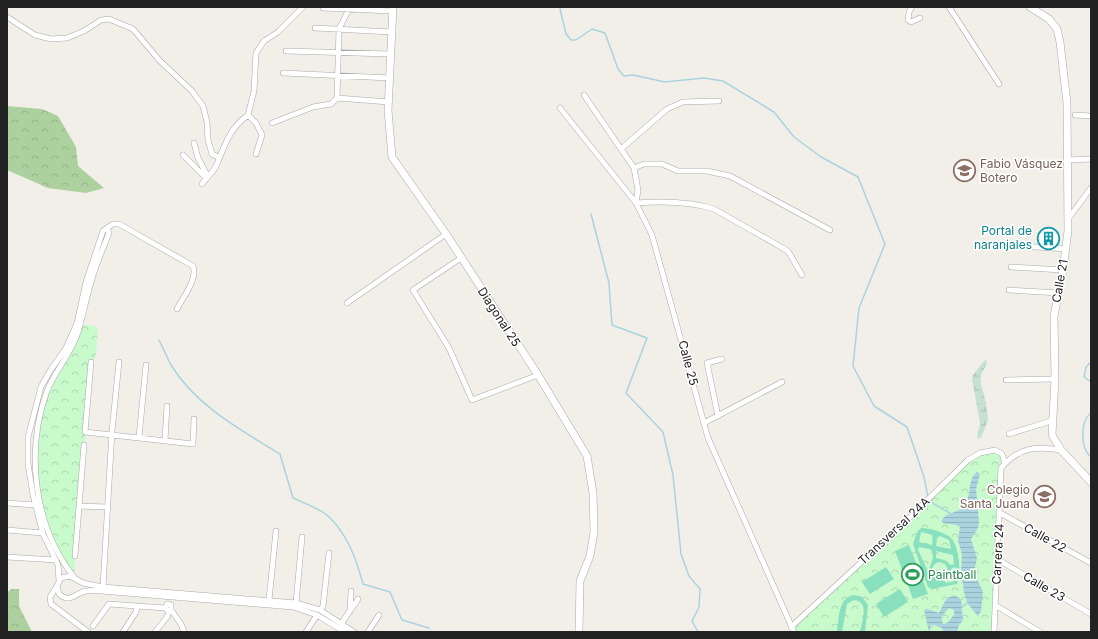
<svg xmlns="http://www.w3.org/2000/svg" width="1098" height="639" font-family="Inter,sans-serif">
  <defs>
    <pattern id="forest-crowns" width="20" height="18" patternUnits="userSpaceOnUse"><rect width="20" height="18" fill="#add19e"/><path d="M2 6a3 3 0 1 1 6 0M12 15a3 3 0 1 1 6 0" fill="none" stroke="#95b388"/></pattern>
    <pattern id="wetland-marsh" width="20" height="14" patternUnits="userSpaceOnUse"><rect width="20" height="14" fill="#c6e0d4"/><path d="M1 5h8M5 5V1M11 12h8M15 12V8" fill="none" stroke="#aac0b6"/></pattern>
    <pattern id="park-crowns" width="20" height="18" patternUnits="userSpaceOnUse"><rect width="20" height="18" fill="#c8facc"/><path d="M2 6a3 3 0 1 1 6 0M12 15a3 3 0 1 1 6 0" fill="none" stroke="#acd6af"/></pattern>
    <pattern id="water-rules" width="6" height="5" patternUnits="userSpaceOnUse"><rect width="6" height="5" fill="#aad3df"/><path d="M0 2.5h6" fill="none" stroke="#92b5bf"/></pattern>
  </defs>
  <rect width="100%" height="100%" fill="#f2efe9"/>
  <path fill="url(#forest-crowns)" d="M7,106l35,3 16,7 18,31 2,19 26,22 -18,5 -38,-5 -41,-18z
    M11,589h8v17l13,26h-25v-39z"/>
  <path fill="url(#wetland-marsh)" d="M986,359l1,4 -6,12v9l5,19 2,17 -7,18h-4l3,-15 -8,-44 1,-4z"/>
  <path fill="url(#park-crowns)" d="M80,324l18,3 -2,30 -5,5 -17,215 -18,-31 -16,-42 -5,-52 10,-55z
    M999,451l6,12 -4,5 -7,164h-200l-3,-5 183,-171z"/>
  <path fill="#88e0be" fill-rule="evenodd" d="M921,528c8,0 24,4 30,10 8,8 11,37 6,46l-25,5 -4,-2 -15,-43 4,-12zM921,532l12,3 -1,10 -13,-3zM940,536l9,4 2,9 -15,-3 1,-8zM919,547c3,1 11,1 12,3 5,6 -1,16 -3,21l-10,-21zM936,551l17,4 1,9 -3,1 -7,-5 -8,-2zM939,562l5,1 4,6 -4,7 -4,1 -7,-3c-2,-6 0,-10 6,-12zM954,567l2,1 -1,13 -9,2 -2,-3 5,-5 2,-6z
    M909,545l19,49 -15,5 -18,-48z
    M886,567l8,12 -24,15 -8,-12z
    M900,589l8,13 -24,15 -8,-13z
    M854,595l8,2 6,8 -3,27h-5c2,-11 10,-30 -6,-32l-7,4 -5,28h-5c2,-13 1,-35 17,-37z"/>
  <path fill="url(#water-rules)" fill-rule="evenodd" d="M977,472l3,2 -4,15 3,33 -1,6 -7,11 6,19 -3,14 9,20 -2,19 -3,5 -11,-13 -3,-11 -3,-21 1,-16 -4,-15 2,-13c-6,-5 -15,-1 -19,-6 5,-9 16,-7 23,-15 8,-9 3,-27 13,-34z
    M954,595l7,4 2,21 -4,5 -2,7h-13l-2,-4 -10,-4 -3,8 -5,-22 3,-1 12,4 7,-14zM949,608l5,2v5l-7,8 -4,1 -2,-7z"/>
  <g fill="none" stroke-linecap="round" stroke-linejoin="round">
    <path stroke="#aad3df" stroke-width="1.5" d="M561,7l-1,2 6,25 5,6h5l16,-11 13,4 13,36 6,7 9,-1 32,7 39,-4 19,3 51,31 20,25 27,20 37,20 27,67 -26,64 -6,58 21,40 33,21 17,50 4,20
      M591,214l18,69 3,42 35,13 -21,55 37,39 10,43 8,79 8,22 11,13 -1,18 -7,14 6,11
      M159,340c4,8 8,17 12,25 24,40 70,65 109,89l13,44c11,5 25,10 34,17 20,18 29,43 36,69l27,8 12,28 27,8
      M1091,362l-5,5 -2,10 7,5
      M1091,413c-11,8 -11,35 0,44
      M929,501l24,14
      M962,607l6,-5
      M443,632h1"/>
    <defs>
      <path id="minor" d="M912,7l-3,5 -1,8 3,2 9,-4
        M949,7l50,77
        M323,8l70,3
        M7,17l28,18 16,4 16,-1 17,-7 17,-11 8,-1 24,10 27,32 32,30 11,15 4,16 1,18 4,14 6,3
        M315,28l77,4
        M286,51l104,3
        M283,73l107,5
        M584,95l50,73
        M337,98l2,-69 11,-22
        M560,108l76,95 16,32 56,203 86,194
        M248,115l8,8 6,12 -6,19
        M1075,115l16,1
        M272,123l41,-16 18,-3 6,-6 52,4
        M194,143l4,15 10,19
        M621,149l46,-40 16,-7 36,-1
        M183,155l23,23
        M1068,160l23,-1
        M202,184c4,-6 12,-12 15,-20 8,-20 13,-36 31,-49l6,-24 2,-38 8,-12 14,-9 25,-25
        M1068,219l23,-31
        M107,228l6,-4h6l74,42c5,13 -10,31 -16,43
        M1021,246l45,3
        M461,258l-48,32 36,58 23,52 66,-25
        M1011,267l52,3
        M802,275l-14,-24 -74,-42c-25,-8 -52,-8 -78,-6l2,-13 -4,-22 10,-4h18l16,7h29l23,5 100,54
        M1009,290l50,3
        M347,303l99,-69
        M91,362l-6,70 108,12 1,-25
        M1006,380l49,-1
        M718,416l-11,-53 15,-4
        M704,423l78,-41
        M1009,434l42,-13
        M139,437l7,-72
        M165,440l2,-34
        M7,503l28,2
        M80,506l27,1
        M1000,513l91,50
        M7,530l36,3
        M75,556l9,-111
        M7,557l49,3
        M997,559l94,55
        M59,581l-1,-16 -15,-31 -10,-39 -5,-31v-27l13,-50 9,-16 16,-23 11,-25 9,-41 17,-51 4,-3 2,5c-6,16 -13,31 -17,46 -6,19 -9,38 -15,56 -7,20 -22,36 -30,56 -22,60 -13,136 27,186
        M57,586l-7,11 1,7 37,28
        M103,587l9,-156 7,-69
        M269,600l7,-69
        M296,603l6,-66
        M995,605l45,27
        M165,608l2,-4 4,1v5l10,14 3,8
        M320,610l3,-4 6,-53
        M350,611l1,-20
        M341,624l17,-25
        M93,626l16,-22 56,4 2,2h4
        M791,627l116,-107 61,-60 12,-7 15,-3 7,4 3,9
        M123,632l13,-20 1,-6
        M155,632l12,-15 2,-6
        M306,632l11,-17
        M345,632l-28,-17 -24,-8 -191,-16c-5,0 -11,-1 -16,0 -11,2 -16,13 -27,3l-2,-8 4,-8 9,-2 13,7 20,4 193,16 24,7 34,22
        M368,632l11,-17
        M994,632l7,-164c18,-21 35,-22 60,-18"/>
      <path id="tertiary" d="M393,7l-5,103 4,47 54,77 92,141 49,81 6,37 1,39 -4,24 -10,25 -1,51
        M1030,7l19,12 8,10 3,13 7,61 1,128 -5,39 -9,46 1,63 -3,56 9,15 30,32"/>
    </defs>
    <use href="#minor" stroke="#a9a9a9" stroke-width="6"/>
    <use href="#tertiary" stroke="#a9a9a9" stroke-width="8"/>
    <use href="#minor" stroke="#fff" stroke-width="5"/>
    <use href="#tertiary" stroke="#fff" stroke-width="7"/>
  </g>
  <defs>
    <symbol id="school-ring" viewBox="-11 -11 22 22"><circle r="9.5" fill="#fff" stroke="#8d6e63" stroke-width="1.5"/><path d="M0-5L7-2L0 1L-7-2ZM-4 1L0 2.5L4 1V4Q0 6-4 4Z" fill="#8d6e63"/></symbol>
    <symbol id="building-ring" viewBox="-11 -11 22 22"><circle r="9.5" fill="#fff" stroke="#0f9aa8" stroke-width="1.5"/><path d="M-4-6H4V6H1V3H-1V6H-4ZM-2.5-4.3h1.7v1.8h-1.7ZM.8-4.3h1.7v1.8H.8ZM-2.5-1h1.7V.8h-1.7ZM.8-1h1.7V.8H.8Z" fill="#0f9aa8"/></symbol>
    <symbol id="stadium-ring" viewBox="-11 -11 22 22"><circle r="9.5" fill="#fff" stroke="#2e9e5b" stroke-width="1.5"/><path d="M0-5a6.5 5 0 1 0 0 10a6.5 5 0 1 0 0-10ZM-3.5-1.8h7v3.6h-7Z" fill="#2e9e5b"/></symbol>
  </defs>
  <g fill-rule="evenodd">
    <use href="#school-ring" x="952" y="158" width="25" height="25"/>
    <use href="#building-ring" x="1036" y="226" width="25" height="25"/>
    <use href="#school-ring" x="1032" y="484" width="25" height="25"/>
    <use href="#stadium-ring" x="900" y="562" width="25" height="25"/>
  </g>
  <g text-anchor="middle" stroke-width="3" stroke-linejoin="round" paint-order="stroke">
    <g font-size="12" fill="#785e54" stroke="#fff" text-anchor="start">
      <text x="980" y="168">Fabio Vásquez<tspan x="980" dy="14">Botero</tspan></text>
      <text x="1030" y="494" text-anchor="end">Colegio<tspan x="1030" dy="14">Santa Juana</tspan></text>
    </g>
    <g font-size="12" fill="#0d838f" stroke="#fff" text-anchor="end">
      <text x="1032" y="235">Portal de<tspan x="1032" dy="14">naranjales</tspan></text>
    </g>
    <g font-size="12" fill="#222" stroke="#fff">
      <text transform="translate(1060 281) rotate(-80)" y="4">Calle 21</text>
      <text transform="translate(499 317) rotate(57)" y="4">Diagonal 25</text>
      <text transform="translate(688 363) rotate(75)" y="4">Calle 25</text>
      <text transform="translate(894 531) rotate(-43)" y="4">Transversal 24A</text>
      <text transform="translate(1045 538) rotate(29)" y="4">Calle 22</text>
      <text transform="translate(998 554) rotate(-87)" y="4">Carrera 24</text>
      <text transform="translate(1044 587) rotate(30)" y="4">Calle 23</text>
    </g>
    <g font-size="12" fill="#27864d" stroke="#fff" text-anchor="start">
      <text x="928" y="579">Paintball</text>
    </g>
  </g>
  <rect width="1098" height="639" fill="none" stroke="#222222" stroke-width="16"/>
</svg>
